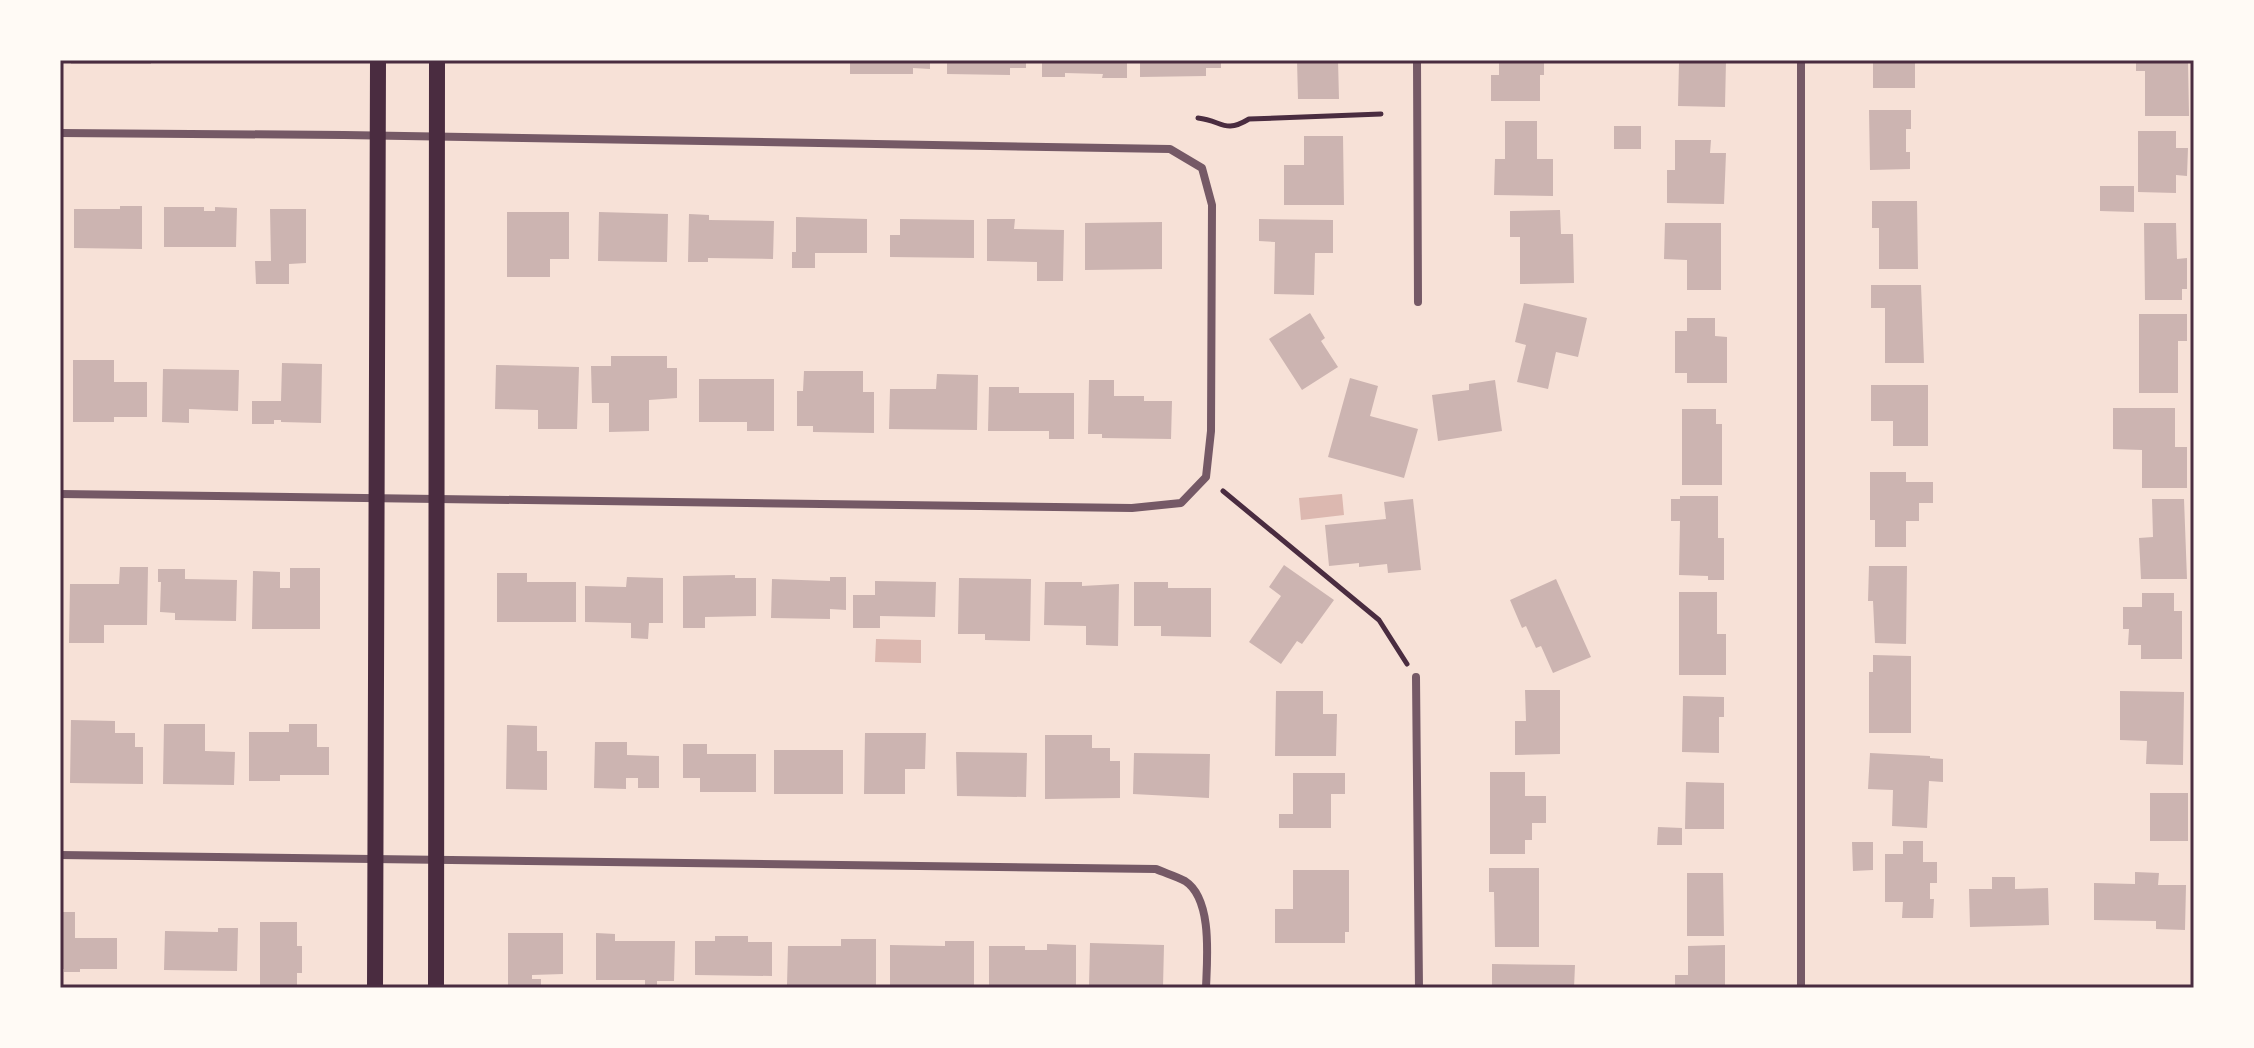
<svg xmlns="http://www.w3.org/2000/svg" width="2254" height="1048" font-family="Mulish,sans-serif">
  <rect width="100%" height="100%" fill="#f7e1d7"/>
  <path fill="#dcb8b0" d="M1342,494l2,21 -43,5 -2,-22z
    M876,639l45,1v23l-46,-1z"/>
  <path fill="#ccb4b1" d="M71,60h80v4h-80z
    M161,60h35v3h-35z
    M850,60h80v9l-17,-1v6h-63z
    M947,60h79v8h-16v7l-63,-1z
    M1042,60h85v18h-25l1,-4 -38,-1v4h-23z
    M1140,60h81v8h-15v8l-66,1z
    M1297,60h41l1,39h-41z
    M1499,60h45v15h-4v26h-49v-26h8z
    M1673,60h53l-1,47 -47,-1 1,-43h-6z
    M1873,60h58v3h-16v25h-42z
    M2136,60h52l1,56h-44v-45h-9z
    M1869,110h42v19h-5v23h4v17l-40,1z
    M1505,121h32v38h16v37l-59,-1 1,-36h10z
    M1614,126h27v23h-27z
    M2138,131h38v17h12l-1,28 -11,-1v18l-38,-1z
    M1304,136h39l1,69h-60v-40h20z
    M1675,140h36l-1,13h16l-2,51 -57,-1v-33h8z
    M2100,186h34v26l-34,-1z
    M1872,201h45l1,68h-39v-41h-7z
    M120,206h22v43l-68,-1v-39h46z
    M164,207h40v4h11v-4l22,1 -1,39h-72z
    M270,209h36v54l-17,1v20h-33l-1,-23h16z
    M1560,210l1,24h12l1,49 -54,1v-47h-10v-26z
    M507,212h62v47h-19v18h-43z
    M599,212l69,2 -1,48 -69,-1z
    M689,214l20,1v5l65,1 -1,38 -65,-1v4h-20z
    M796,217l71,2v34h-52v15h-23v-16h4z
    M900,219l74,1v38l-84,-1v-22h10z
    M987,219h28l-1,10 50,1 -1,51h-26v-19l-50,-1z
    M1259,219l74,1v33h-18l-1,42 -40,-1 1,-52 -16,-1z
    M1162,222v47l-77,1v-47z
    M1665,223h56v67h-34v-30l-23,-1z
    M2144,223h32l1,36 10,-1v31h-5v11h-37z
    M1871,285h50l3,78h-39v-55h-14z
    M1524,303l63,15 -9,39 -22,-5 -8,37 -31,-7 9,-37 -11,-3z
    M1310,313l15,25 -4,3 17,26 -36,23 -33,-51z
    M2139,314h48v27h-9v52h-39z
    M1687,318h28v18l12,1v46h-40v-10h-12v-42h12z
    M611,356h56v12h10v30l-28,2v31l-40,1v-29h-17l-1,-37h20z
    M73,360h41v22h33v35h-33v5h-41z
    M282,363l40,1 -1,59 -40,-1v-2h-7v4h-22v-23h29z
    M496,365l83,2 -2,62h-39v-19l-43,-1z
    M163,369l76,1 -1,41 -49,-2v14l-27,-1z
    M804,371h59v21h11v41l-61,-1v-6h-16v-35h6z
    M937,374l41,1 -1,55 -88,-1 1,-40h46z
    M1350,378l28,8 -8,30 48,13 -14,49 -76,-21z
    M699,379h75v52h-27v-9h-48z
    M1089,380h25v16h30v5h28l-1,38 -69,-1v-4h-14z
    M1495,380l7,51 -64,10 -6,-46 37,-5v-6z
    M1871,385h57v61h-35v-25h-22z
    M989,387h30v6h55v46h-25v-8h-61z
    M2113,408h62v39h12v41h-45v-38l-29,-1z
    M1682,409h34v15h6v61h-40z
    M1870,472h36v10h27v21h-14v18h-13v26h-31v-27h-5z
    M1680,496h38v42h6v42h-16v-4l-29,-1 1,-54h-9v-22h9z
    M1413,499l8,71 -33,3 -1,-9 -28,3v-4l-30,3 -4,-41 61,-6 -2,-17z
    M2152,499h32l3,80h-46l-2,-41 14,-1z
    M1284,565l50,35 -32,44 -5,-3 -16,23 -32,-22 32,-46 -12,-9z
    M1869,566h38l-1,78 -31,-1 -2,-42h-5z
    M120,567h28l-1,58h-43v18h-35l1,-59h49z
    M290,568h30v61h-68l1,-58 27,1v16h10z
    M158,569h27v10l52,1 -1,41 -61,-1v-7l-15,-1 1,-30h-3z
    M497,573h30v9h49v40h-79z
    M735,575v3h21v38l-51,1v11h-22v-52z
    M627,577l36,1v45h-14l-1,16 -17,-1v-15l-46,-1v-36l41,1z
    M830,577h16v33l-16,-1v10l-59,-1 1,-39 58,2z
    M959,578l72,1 -1,62 -45,-1v-6h-27z
    M1556,579l35,78 -38,16 -12,-27 -5,2 -10,-22 -4,2 -12,-28z
    M875,581l61,1 -1,35 -55,-1v12h-27v-33h22z
    M1045,582h37v4l37,-2 -1,62 -32,-1v-19l-42,-1z
    M1134,582h34v6h43v49l-50,-1v-10h-27z
    M1679,592h38v42h9v41h-47z
    M2142,593h32v18h8v48h-41v-14h-13l1,-16h-6v-22h19z
    M1873,655l38,1v77h-42v-61h4z
    M1525,690h35v64l-45,1v-34h11z
    M1276,691h47v23h14l-1,42h-61z
    M2120,691l64,1 -1,73 -37,-1 1,-23 -27,-1z
    M1683,696l41,1v20h-5v36l-37,-1z
    M71,720l44,1v12h20v14h8v37l-73,-1z
    M164,724h41v27l30,1 -1,33 -71,-1z
    M289,724h28v23h12v28h-49v6h-31v-49h40z
    M507,725l30,1v25h10v39l-41,-1z
    M865,733h61l-1,36h-20v25h-41z
    M1045,735h47v13h18v13h10v37l-75,1z
    M595,742h32v13l32,1v32h-21v-10h-12v11l-32,-1z
    M683,744h24v10h49v38h-56v-14h-17z
    M774,750h69v44h-69z
    M956,752l71,1 -1,44 -69,-1z
    M1134,753l76,1 -1,44 -76,-4z
    M1870,753l60,3v2l13,1v23l-14,-1 -2,47 -35,-2 1,-36 -25,-1z
    M1490,772h35v24h21v27h-14v17h-7v14h-35z
    M1293,773h52v21h-14v34h-52v-14h14z
    M1686,782l38,1v46h-39z
    M2150,793h38v48h-38z
    M1658,827l24,1v17h-25z
    M1903,841h20v21h14v21h-7v16h4l-1,19h-31l1,-16h-18v-48h18z
    M1852,842h21v28l-20,1z
    M1489,868h50v79h-44l-1,-55h-5z
    M1293,870h56v62h-4v11h-70v-34h18z
    M2135,872l24,1 -1,12h28l-1,45 -29,-1v-8l-62,-1v-37l41,1z
    M1687,873h36l1,63h-37z
    M1992,877h23v12l33,-1 1,37 -79,2 -1,-38h23z
    M60,912h15v26h42v31h-37v3h-16v-3h-4z
    M260,922h37v24h5v27h-5v15h-37z
    M218,928h20l-1,43 -73,-1 1,-39 53,1z
    M508,933h55v41l-31,1v4h9v9h-33z
    M596,933l19,1v7h60l-1,40h-17v7h-12v-8h-49z
    M715,936h33v6h24v34l-77,-1v-34h20z
    M841,939h35v47l-89,-1 1,-39h53z
    M945,941h29v46l-84,-1v-41l55,1z
    M1090,943l74,2 -1,42 -74,-1z
    M1047,944l29,1v41l-87,-1v-39h36v4h22z
    M1725,945v43h-50v-13h13v-29z
    M1492,964l83,1 -1,23h-82z"/>
  <g fill="none" stroke-linecap="round" stroke-linejoin="round">
    <path stroke="#4a2c40" stroke-width="5" d="M1198,118c25,3 26,16 51,1l132,-5
      M1223,491l156,129 28,44"/>
    <path stroke="#755966" stroke-width="8" d="M1417,60l1,242
      M1801,60v928
      M60,133l284,2 826,14 32,19 10,37 -1,226 -5,46 -25,26 -49,5 -1072,-14
      M1416,677l3,311
      M60,855l1096,14c9,4 20,7 29,12 28,18 22,78 21,107"/>
    <path stroke="#4a2c40" stroke-width="16" d="M375,988l3,-928
      M436,988l1,-928"/>
  </g>
  <rect width="2254" height="1048" fill="none" stroke="#fffaf5" stroke-width="124"/>
  <rect x="62" y="62" width="2130" height="924" fill="none" stroke="#4a2c40" stroke-width="3"/>
</svg>
